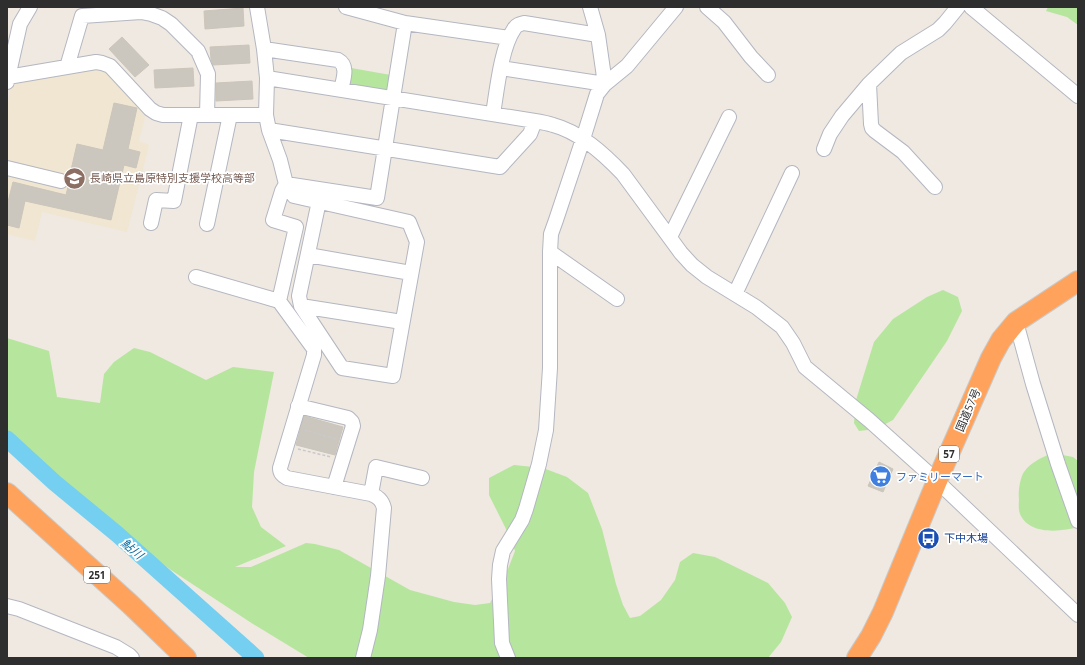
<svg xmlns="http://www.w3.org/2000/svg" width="1085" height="665" font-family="'Open Sans','Noto Sans JP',sans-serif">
  <rect width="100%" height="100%" fill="#efe9e1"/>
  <path fill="#f0e6d1" d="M94,67l10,2 42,44 -7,28 10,4 -22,87 -85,-20 -7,29 -28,-7v-126l4,-23z"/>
  <path fill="#b6e59e" d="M1048,7h30v18l-11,-8 -21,-6z
    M351,68l40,7 -3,18 -39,-7z
    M943,290l15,7 4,14 -15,30 -54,79 -17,9 -17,2 -5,-8 2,-23 18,-58 19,-23 34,-22z
    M7,338l42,13 8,46 43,6 4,-29 10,-12 20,-14 16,4 56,28 27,-13 41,5 -20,100 -2,35 9,20 25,19 -51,21h16l55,-24 9,1 24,6 71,40 44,12 21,3 15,-2 18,-34 7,-18 -5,-14 -21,-42v-17l25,-13 29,3 24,9 21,16 14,36 14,55 7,21 7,13 10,-2 21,-16 14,-20 5,-18 13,-9 22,4 53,26 17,20 7,14 -11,25 -13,16h-459l-56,-34 -82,-54 -32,-24 -35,-30 -51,-39 -22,-22 -24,-22z
    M1052,453l21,4 5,4v66c-18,5 -49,8 -58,-13 -2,-5 -1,-11 -1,-15 -1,-7 1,-21 5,-27 7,-10 17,-14 28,-19z"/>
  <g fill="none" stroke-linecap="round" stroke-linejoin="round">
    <path stroke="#75cff0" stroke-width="17" d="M7,439l48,44 62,51 139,124"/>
  </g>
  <path fill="#cbc7bf" stroke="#cbc5ba" d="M243,8l1,18 -39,3 -1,-18z
    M122,37l27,28 -14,12 -26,-28z
    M249,45l1,18 -37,2 -2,-6 -1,-12z
    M193,68l1,18 -39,2 -1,-18z
    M252,81l1,18 -37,2v-18z
    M114,103l23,5 -9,41 12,3 -4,16 -12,-3 -13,55 -86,-19 -6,27 -12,-3v-19l6,-24 53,13 3,-12v-4l8,-35 26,6z
    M304,416l39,11 -8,28 -39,-10z
    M879,462l14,7 -10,23 -15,-6z"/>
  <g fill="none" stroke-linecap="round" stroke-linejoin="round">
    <defs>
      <path id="minor" d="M257,7l7,42 3,29 -1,37 3,15 11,30 6,24 8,12 115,26 8,20 -24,134 -51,-8 -41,-62 -2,-10 20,-95
        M346,7l59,16 104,15
        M590,7l8,28 7,49
        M707,7l17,15 27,35 17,18
        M971,7l107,89
        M264,49l74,11c11,6 5,20 3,30
        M67,67l15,-51 59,-4 10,2 11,4 9,6 27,27 10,23 -1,41
        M501,68l104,16
        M8,77l88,-15 6,1 8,3 40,43 6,4 7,2h103
        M267,78l268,43c6,1 12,2 18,4 27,7 51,29 70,49l58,79 11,12 15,12 49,30 26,20 11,16 12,24 64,53 68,61 141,134
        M7,82l13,-58 10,-17
        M869,84l2,40 1,4 3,3 28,21 32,35
        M493,114c4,-24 8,-66 21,-85 2,-4 6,-5 10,-6l74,12
        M269,130l231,37 30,-33 5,-13
        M824,149l6,-15 12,-18 27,-32 32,-31 37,-23 7,-7 13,-16
        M7,168l54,13
        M151,223l5,-23 18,1 17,-86
        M207,224l23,-109
        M670,237l59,-120
        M550,252l67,47
        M308,255l103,18
        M196,277l83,24
        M735,294l57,-121
        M301,306l101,16
        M1016,322l17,62 25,80 20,57
        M298,406l50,12 4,4 1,4 -19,61
        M371,494l5,-27 46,11
        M7,606l12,3 97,38 13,8 3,3
        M363,658l7,-28 8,-54 6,-68c-2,-8 -6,-11 -13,-14l-84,-16c-5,-3 -7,-5 -7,-10l34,-113v-6l-35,-48 17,-74 -23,-7 9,-29 4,-7 91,14 28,-175
        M508,658l-6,-15 -3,-64 1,-14 3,-14 19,-31 4,-11 13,-45 7,-34 4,-62v-116l1,-18 5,-14 27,-81 14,-45 8,-10 22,-18 49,-59"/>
      <path id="highway" d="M7,493l123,111 56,54
        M857,658l14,-22 12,-24 54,-131 54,-123 10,-18 15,-18 62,-41"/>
    </defs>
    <use href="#minor" stroke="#b4b7c1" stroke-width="16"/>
    <use href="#highway" stroke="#c9c9c9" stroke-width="22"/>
    <path stroke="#c9c9c9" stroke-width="1.5" stroke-dasharray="3 2" stroke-linecap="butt" d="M304,430l33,9
      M298,449l33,8"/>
    <use href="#minor" stroke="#fff" stroke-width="14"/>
    <use href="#highway" stroke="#ffa35c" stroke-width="20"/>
  </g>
  <defs>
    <symbol id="school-disc" viewBox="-11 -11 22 22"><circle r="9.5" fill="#8d6e63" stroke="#fff"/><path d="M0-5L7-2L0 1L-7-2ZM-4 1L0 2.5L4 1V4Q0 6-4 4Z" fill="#fff"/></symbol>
    <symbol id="supermarket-disc" viewBox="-11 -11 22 22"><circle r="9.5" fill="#3f7fe0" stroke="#fff"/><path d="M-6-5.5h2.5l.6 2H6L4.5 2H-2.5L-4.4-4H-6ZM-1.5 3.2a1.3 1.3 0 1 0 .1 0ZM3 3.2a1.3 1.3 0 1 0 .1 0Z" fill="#fff"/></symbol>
    <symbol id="bus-disc" viewBox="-11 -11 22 22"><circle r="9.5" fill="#1a4fb4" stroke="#fff"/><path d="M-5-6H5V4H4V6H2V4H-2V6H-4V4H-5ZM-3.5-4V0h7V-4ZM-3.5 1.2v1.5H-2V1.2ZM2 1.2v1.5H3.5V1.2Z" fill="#fff"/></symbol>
  </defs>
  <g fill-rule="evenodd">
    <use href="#school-disc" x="62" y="166" width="25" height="25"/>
    <use href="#supermarket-disc" x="868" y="464" width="25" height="25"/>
    <use href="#bus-disc" x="916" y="526" width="25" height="25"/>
  </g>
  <g text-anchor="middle" stroke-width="3.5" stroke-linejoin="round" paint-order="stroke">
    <g fill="#fff" stroke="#6d6d6d" stroke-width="1">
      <rect x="939" y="446" width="20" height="16" rx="3"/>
      <rect x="84" y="567" width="26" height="16" rx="3"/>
    </g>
    <g font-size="10" font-weight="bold" fill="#2e2e2e">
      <text x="949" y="458">57</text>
      <text x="97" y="579">251</text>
    </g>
    <g font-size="11" fill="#785e54" stroke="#fff" text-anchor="start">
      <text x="90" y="182">長崎県立島原特別支援学校高等部</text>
    </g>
    <g font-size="11" fill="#2e2e2e" stroke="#fff">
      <text transform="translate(968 410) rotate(-67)" y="4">国道57号</text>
    </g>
    <g font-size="11" fill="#366cbe" stroke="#fff" text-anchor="start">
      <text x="896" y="481">ファミリーマート</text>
    </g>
    <g font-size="11" fill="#164399" stroke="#fff" text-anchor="start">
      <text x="944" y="542">下中木場</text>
    </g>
    <g font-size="12" font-style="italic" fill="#0d6fa3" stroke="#fff">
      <text transform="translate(132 549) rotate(41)" y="4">鮎川</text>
    </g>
  </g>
  <rect width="1085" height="665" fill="none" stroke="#2e2e2e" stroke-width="16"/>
</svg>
